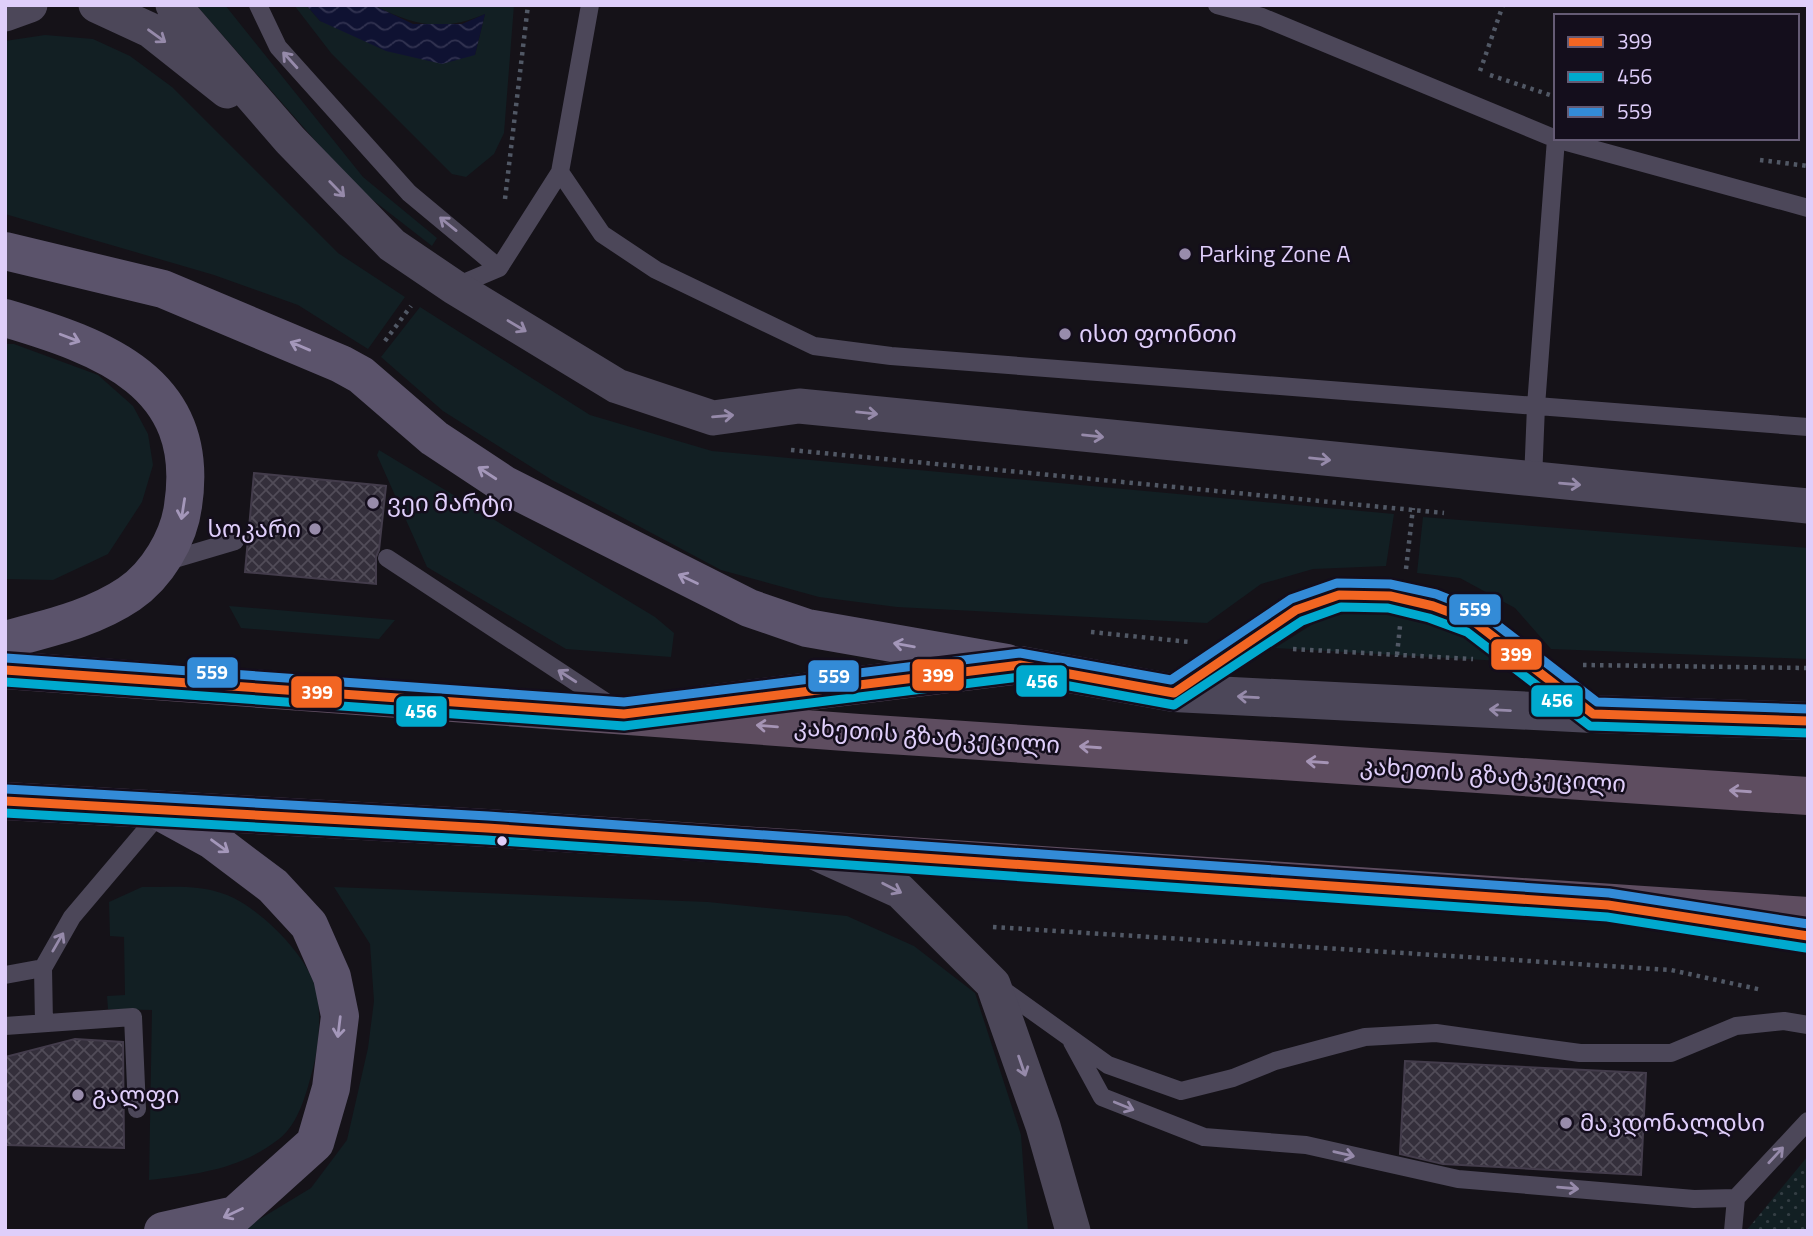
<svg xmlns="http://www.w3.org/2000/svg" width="1813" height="1236" font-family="'Titillium Web','Noto Sans Georgian',sans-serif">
  <defs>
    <pattern id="park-dots" width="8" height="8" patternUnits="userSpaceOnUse" patternTransform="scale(1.75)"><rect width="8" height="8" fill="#121f23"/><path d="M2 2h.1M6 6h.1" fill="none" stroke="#343e44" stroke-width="1.8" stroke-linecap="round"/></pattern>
    <pattern id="water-waves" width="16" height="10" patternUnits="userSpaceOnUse" patternTransform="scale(1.75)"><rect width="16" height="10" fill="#0f1232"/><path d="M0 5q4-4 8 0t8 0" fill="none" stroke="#323351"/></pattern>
    <pattern id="building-cross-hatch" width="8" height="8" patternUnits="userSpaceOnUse" patternTransform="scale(1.75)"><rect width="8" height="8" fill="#342f3b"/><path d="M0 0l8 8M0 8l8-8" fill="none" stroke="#514c58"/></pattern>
  </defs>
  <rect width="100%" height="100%" fill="#151218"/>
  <path fill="#121f23" d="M196,5h29l138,172 74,61 -5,8 -76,-59z
    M294,5h12l14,16 155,34 10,-41c-44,19 -71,11 -112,-9h141l-10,128 -10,21 -28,23 -14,-3 -121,-121z
    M45,35l48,4 37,17 42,31 166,166 67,44 -37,52 -70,-44 -84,-30 -209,-61v-173z
    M420,307l170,108 122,36 682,63 -8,52 -73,3 -52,15 -54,39 -310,-16 -78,-10 -98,-27 -169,-90 -109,-69 -62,-54z
    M5,344h9l84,31 35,31 15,28 5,31 -11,37 -34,52 -55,26 -48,-1z
    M379,450l276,167 19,16 -3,24 -105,-8 -139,-82 -50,-112z
    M1423,517l385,31v111l-257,-10 -36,-41 -55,-30 -43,-5z
    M229,606l166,14 -16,19 -138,-11z
    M1356,610l67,5 35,14 43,32 -226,-13 41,-26z
    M142,887c28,0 58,-3 85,8 33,13 84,63 90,99 4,23 2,52 -4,74 -6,23 -14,56 -34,71 -40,31 -82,35 -130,41l3,-170 -44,-1 -1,-13 18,-1 -1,-58 -14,-1 -1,-34z
    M334,887l374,15 139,14 67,30 61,47 46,142 7,96h-788l71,-43 36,-48 21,-92 6,-47 -4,-57z"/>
  <path fill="url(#park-dots)" d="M1808,1156v75h-62z"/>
  <path fill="url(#water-waves)" d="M306,5h67l40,19h49l23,-10 -10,41 -33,9 -56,-13 -66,-30z"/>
  <path fill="url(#building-cross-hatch)" stroke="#433c4b" stroke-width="2" d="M254,473l132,13 -7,64 -3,7v27l-131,-12z
    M75,1039l48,3 1,106 -119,-3v-88z
    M1405,1061l241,12 -5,102 -198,-11 -43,-10z"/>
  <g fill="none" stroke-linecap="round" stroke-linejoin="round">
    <path stroke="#515865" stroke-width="4.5" stroke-dasharray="3.5 5" stroke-linecap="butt" d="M1480,71l23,-66
      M1490,75l66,22
      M1760,160l48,6
      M505,199l23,-194
      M385,341l26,-35
      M791,450l653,63
      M1406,569l7,-61
      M1091,632l99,10
      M1293,649l180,10
      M1397,655l3,-29
      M1583,665l225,3
      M993,927l678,43 91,20"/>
    <path stroke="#4c4759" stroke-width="18" d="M258,5l20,42 131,146 90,75
      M1217,5l45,12 294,122 252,69
      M560,172l42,62 54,36 158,76 77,10 917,71
      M454,287l45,-19 61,-96 30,-167
      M1533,480l3,-74 20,-267
      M387,558l225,148
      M164,562l71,-21
      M1180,689c37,-26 74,-57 115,-78 52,-28 129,-19 180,11 39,24 74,57 109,86
      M43,968l1,55
      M5,975l38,-7 29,-51 89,-105
      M999,987l109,78 73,26 52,-13 42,-17 90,-24 71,-4 144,20h91l65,-27 48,-5 24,4
      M5,1026l128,-9 4,92
      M1072,1042l30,55 102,40 102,8 152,34 236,20 42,-1 72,-77
      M1733,1231l3,-33"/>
    <path stroke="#4c4759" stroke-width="35" d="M96,5l54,25 77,61
      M173,5l117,135 102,105 62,42 163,99 96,32 86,-12 1009,100
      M5,14l25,-9
      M814,852l86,39 93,93 50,142 30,105"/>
    <path stroke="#4c4759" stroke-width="38" d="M1020,665l154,28 419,21 215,7"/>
    <path stroke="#5b536b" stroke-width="38" d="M5,251l158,38 178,75 20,11 73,63 71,47 244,123 58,20 200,35
      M5,318c98,29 197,64 178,188 -4,32 -26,69 -54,88 -37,25 -81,34 -124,46
      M161,812l51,28 61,46 36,39 23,52 8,39 -9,72 -16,55 -80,72 -72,16"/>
    <path stroke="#5e4d60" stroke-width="38" d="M5,670l854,63 949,63
      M706,704l314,-39
      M5,801l482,27 1321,88"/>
    <defs>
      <path id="bus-1" d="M5,670l619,44 396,-49 154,28 122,-83 43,-15 51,1 43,10 40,15 120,93 215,7
        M5,801l482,27 1121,77 200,31"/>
      <path id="bus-2" d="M5,682l619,44 396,-49 154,28 128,-84 39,-14 47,1 41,10 38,14 123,94 218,7
        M5,813l481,27 1121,77 199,31"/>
      <path id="bus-3" d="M6,658l618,44 396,-49 151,27 120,-81 46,-16 53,1 46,10 43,17 118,91 211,7
        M6,789l482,27 1121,77 199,31"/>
    </defs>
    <use href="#bus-1" stroke="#140e1c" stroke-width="14"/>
    <use href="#bus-2" stroke="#140e1c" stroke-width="14"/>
    <use href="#bus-3" stroke="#140e1c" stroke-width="14"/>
    <use href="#bus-1" stroke="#f26522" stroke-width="9"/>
    <use href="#bus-2" stroke="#00a9ce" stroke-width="9"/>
    <use href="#bus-3" stroke="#338bd7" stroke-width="9"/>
  </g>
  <defs><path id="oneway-shaft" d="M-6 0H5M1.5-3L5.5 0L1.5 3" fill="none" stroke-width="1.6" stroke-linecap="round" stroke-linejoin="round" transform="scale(1.75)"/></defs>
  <g stroke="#968aaa">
    <use href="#oneway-shaft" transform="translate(157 36) rotate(36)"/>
    <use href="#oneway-shaft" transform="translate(290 60) rotate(-132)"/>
    <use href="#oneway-shaft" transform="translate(337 189) rotate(46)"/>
    <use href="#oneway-shaft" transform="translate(448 224) rotate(-141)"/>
    <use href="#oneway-shaft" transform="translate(517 326) rotate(31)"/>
    <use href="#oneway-shaft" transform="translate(867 413) rotate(6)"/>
    <use href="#oneway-shaft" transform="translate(723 416) rotate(-5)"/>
    <use href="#oneway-shaft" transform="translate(1093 436) rotate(6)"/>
    <use href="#oneway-shaft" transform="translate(1320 459) rotate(6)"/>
    <use href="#oneway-shaft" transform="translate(1570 484) rotate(5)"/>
    <use href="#oneway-shaft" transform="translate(567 676) rotate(-147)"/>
    <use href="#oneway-shaft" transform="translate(1248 697) rotate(-177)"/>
    <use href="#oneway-shaft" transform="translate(1500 710) rotate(-177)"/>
    <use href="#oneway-shaft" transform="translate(892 888) rotate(27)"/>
    <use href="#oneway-shaft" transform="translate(58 942) rotate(-60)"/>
    <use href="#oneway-shaft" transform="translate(1022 1066) rotate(71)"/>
    <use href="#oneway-shaft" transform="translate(1124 1106) rotate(22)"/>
    <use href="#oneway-shaft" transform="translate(1344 1154) rotate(13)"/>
    <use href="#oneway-shaft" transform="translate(1776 1155) rotate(-47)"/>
    <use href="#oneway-shaft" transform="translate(1568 1188) rotate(5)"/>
  </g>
  <g stroke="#a497ba">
    <use href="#oneway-shaft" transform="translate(70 338) rotate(21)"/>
    <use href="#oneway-shaft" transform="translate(300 346) rotate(-157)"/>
    <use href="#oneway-shaft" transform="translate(487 473) rotate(-147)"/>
    <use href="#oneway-shaft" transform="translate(183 509) rotate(99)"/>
    <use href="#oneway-shaft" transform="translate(688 579) rotate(-155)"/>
    <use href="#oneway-shaft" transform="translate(904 645) rotate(-170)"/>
    <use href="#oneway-shaft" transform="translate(220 846) rotate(36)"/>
    <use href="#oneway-shaft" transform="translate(339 1027) rotate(97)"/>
    <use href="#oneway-shaft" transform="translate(233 1213) rotate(155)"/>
  </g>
  <g stroke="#a594b5">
    <use href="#oneway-shaft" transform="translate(767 726) rotate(-175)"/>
    <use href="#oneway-shaft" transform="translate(1090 747) rotate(-176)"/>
    <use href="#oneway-shaft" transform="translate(1317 762) rotate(-176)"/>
    <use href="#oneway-shaft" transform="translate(1740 791) rotate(-176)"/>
  </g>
  <g fill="#988cab" stroke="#140e1c" stroke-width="2.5">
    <circle cx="1185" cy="254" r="7"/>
    <circle cx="1065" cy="334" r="7"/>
    <circle cx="373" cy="503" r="7"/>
    <circle cx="315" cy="529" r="7"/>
    <circle cx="78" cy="1095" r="7"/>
    <circle cx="1566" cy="1123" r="7"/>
  </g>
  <circle fill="#dfcefa" stroke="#140e1c" stroke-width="2.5" cx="502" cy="841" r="6"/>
  <g text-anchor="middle" stroke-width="5" stroke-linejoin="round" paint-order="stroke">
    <g font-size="24" fill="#dfcefa" stroke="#140e1c" text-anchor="start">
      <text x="1199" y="262">Parking Zone A</text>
      <text x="1079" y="342">ისთ ფოინთი</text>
      <text x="387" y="511">ვეი მარტი</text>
      <text x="301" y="537" text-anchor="end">სოკარი</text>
      <text x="92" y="1103">გალფი</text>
      <text x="1580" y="1131">მაკდონალდსი</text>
    </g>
    <g font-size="24" fill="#dfcefa" stroke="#140e1c">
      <text transform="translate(927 736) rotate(4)" y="8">კახეთის გზატკეცილი</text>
      <text transform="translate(1493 775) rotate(4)" y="8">კახეთის გზატკეცილი</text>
    </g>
  </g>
  <g stroke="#140e1c" stroke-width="2.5">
    <rect x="1448" y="593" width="54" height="33" rx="7" fill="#338bd7"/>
    <rect x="1490" y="638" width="53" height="33" rx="7" fill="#f26522"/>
    <rect x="186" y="656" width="53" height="33" rx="7" fill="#338bd7"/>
    <rect x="911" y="658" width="54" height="34" rx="7" fill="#f26522"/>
    <rect x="807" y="659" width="53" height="34" rx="7" fill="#338bd7"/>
    <rect x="1015" y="664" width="53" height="34" rx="7" fill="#00a9ce"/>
    <rect x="290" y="675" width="53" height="34" rx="7" fill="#f26522"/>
    <rect x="1530" y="684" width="54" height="34" rx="7" fill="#00a9ce"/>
    <rect x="395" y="695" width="53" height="33" rx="7" fill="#00a9ce"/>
  </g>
  <g font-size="19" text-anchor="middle" font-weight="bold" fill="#fff">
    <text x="1475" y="616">559</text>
    <text x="1516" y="661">399</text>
    <text x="212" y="679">559</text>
    <text x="938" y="682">399</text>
    <text x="834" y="683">559</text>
    <text x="1042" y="688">456</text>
    <text x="317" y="699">399</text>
    <text x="1557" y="707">456</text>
    <text x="421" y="718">456</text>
  </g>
  <rect width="1813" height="1236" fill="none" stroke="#dfcefa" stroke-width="14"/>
  <rect x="1554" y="14" width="245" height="126" fill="#140e1c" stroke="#655b75" stroke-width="2"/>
  <rect x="1568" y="37" width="35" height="10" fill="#f26522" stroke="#655b75" stroke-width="2"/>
  <text x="1617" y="49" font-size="21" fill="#dfcefa">399</text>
  <rect x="1568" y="72" width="35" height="10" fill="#00a9ce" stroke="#655b75" stroke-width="2"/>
  <text x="1617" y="84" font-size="21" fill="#dfcefa">456</text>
  <rect x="1568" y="107" width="35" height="10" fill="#338bd7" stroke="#655b75" stroke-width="2"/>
  <text x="1617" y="119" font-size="21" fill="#dfcefa">559</text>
</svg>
